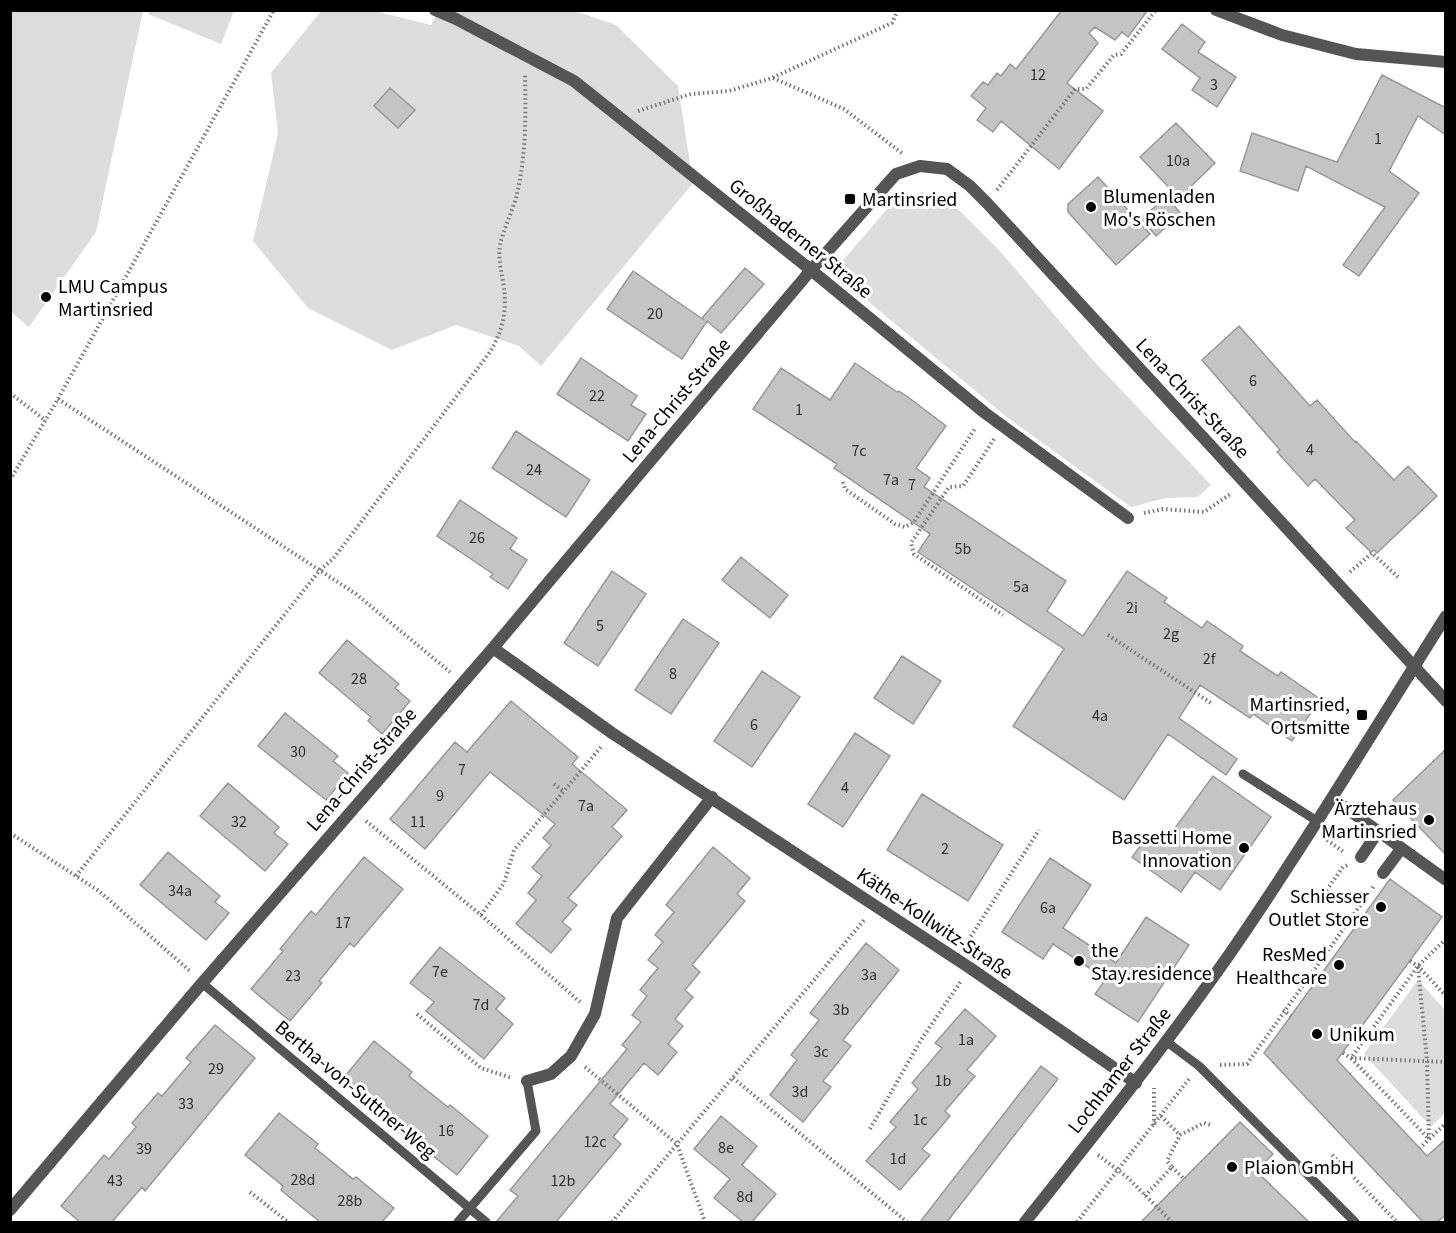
<svg xmlns="http://www.w3.org/2000/svg" width="1456" height="1233" font-family="'Source Sans 3',sans-serif">
  <rect width="100%" height="100%" fill="#fff"/>
  <path fill="#dcdcdc" d="M150,10h84v1l-13,33 -73,-30z
    M10,11h133l-47,221 -67,95 -18,-15z
    M321,11h54l56,14 7,-14h137l41,14 62,61 15,97 -152,183 -22,-20 -63,-21 -64,25 -84,-42 -55,-67 25,-108 -7,-60z
    M921,192l18,4 17,11 44,44 91,107 120,127 -13,12 -32,1 -35,9 -123,-89 -175,-146 55,-64z
    M1418,980l27,30v103l-14,14 -67,-73z"/>
  <path fill="#c4c4c4" stroke="#999" stroke-width="1.5" d="M1062,10h86l-20,27 -6,-5 -7,8 -20,-13 -6,6 9,10 -31,40 36,28 -44,58 -58,-48 -8,11 -16,-12 9,-12 -15,-12 12,-14 5,3 9,-12 4,3 9,-12 6,5z
    M1182,24l23,18 -7,10 38,25 -19,30 -25,-17 8,-12 -38,-29z
    M1382,75l64,33v27l-28,-19 -29,55 30,22 -60,83 -16,-11 42,-58 -79,-41 -8,25 -58,-20 12,-38 85,29z
    M390,88l25,22 -17,18 -24,-22z
    M1176,123l39,40 -36,35 -39,-41z
    M1098,177l52,57 -34,31 -48,-53v-8z
    M1167,197l14,17 -25,22 -15,-18z
    M745,268l19,16 -43,49 -14,-12 -25,38 -75,-50 26,-38 71,49 -2,-2z
    M1239,326l71,80 7,-6 38,42 1,-1 38,39 14,-14 29,30 -60,57 -3,-3 -3,2 -25,-24 9,-8 -40,-41 -7,7 -31,-34 3,-2 -78,-90z
    M581,358l56,38 -6,9 15,9 -18,27 -71,-47z
    M855,363l42,29 2,-1 9,6 38,29 -30,42 14,10 -6,9 142,94 -19,30 36,25 44,-65 40,27 -3,4 38,26 5,-7 36,25 -3,5 38,25 3,-4 39,27 -28,42 -39,-27 -3,4 -50,-33 -21,33 58,41 -11,16 -58,-41 -44,66 -111,-74 51,-77 -146,-97 12,-18 -96,-66 3,-4 -84,-55 28,-41 49,32z
    M516,431l74,49 -24,37 -74,-49z
    M460,500l57,38 -7,11 17,11 -19,29 -18,-12 3,-3 -56,-38z
    M741,557l47,38 -18,23 -48,-38z
    M612,571l34,23 -48,72 -34,-23z
    M683,619l36,24 -48,71 -36,-24z
    M347,640l52,44 -4,4 15,13 -28,33 -14,-13 3,-4 -52,-44z
    M902,656l39,25 -28,43 -39,-26z
    M762,671l38,26 -48,70 -38,-26z
    M511,701l67,56 -6,7 55,46 -15,17 10,9 -54,62 9,7 -15,17 9,7 -20,24 -35,-29 20,-24 -8,-7 14,-17 -10,-8 19,-23 -8,-7 12,-14 -65,-52 -65,77 -35,-30 65,-77 12,10z
    M285,713l53,43 -5,5 15,12 -22,27 -68,-54z
    M855,733l35,23 -47,71 -35,-23z
    M1446,749v106l-53,-55z
    M1213,776l58,41 -51,73 -25,-18 -14,20 -49,-35 16,-21 14,10z
    M228,783l51,44 -5,6 14,11 -23,27 -65,-55z
    M922,794l81,51 -35,56 -81,-51z
    M713,847l37,31 -13,16 8,7 -53,64 8,7 -15,18 8,7 -18,22 8,7 -15,18 9,8 -19,23 -14,-12 -34,41 18,15 -15,18 8,7 -65,78h-60l22,-26 -8,-6 117,-141 -5,-4 19,-23 -9,-7 15,-19 -7,-6 18,-22 -10,-8 15,-18 -8,-7 19,-23 -8,-7z
    M168,852l52,44 -5,6 14,11 -23,27 -66,-55z
    M364,857l39,32 -49,58 -4,-4 -31,38 3,2 -32,38 -39,-32 32,-38 -3,-2 31,-38 5,4z
    M1050,858l41,27 -28,43 53,35 30,-46 43,28 -51,77 -43,-28 11,-15 -53,-35 -10,15 -41,-27z
    M1390,879l52,38 -105,143 90,96 19,-17v76l-9,7h-14l-159,-169z
    M866,943l33,27 -56,70 8,6 -28,35 8,6 -28,35 -33,-27 27,-35 -6,-5 28,-35 -9,-7z
    M440,947l65,51 -9,11 17,15 -29,35 -58,-48 8,-9 -24,-19z
    M965,1009l31,27 -29,34 8,6 -30,35 5,5 -28,33 8,6 -30,35 -34,-29 30,-34 -6,-5 28,-33 -6,-6 30,-35 -7,-5z
    M215,1025l40,33 -110,133 -3,-4 -30,35h-32l-19,-16 43,-51 5,4 27,-32 -4,-4 7,-8 19,-22 4,3 29,-34 -5,-4z
    M374,1041l38,31 -3,4 39,31 2,-2 38,31 -31,39 -39,-31 -2,2 -38,-32 3,-3 -39,-31z
    M1041,1066l17,13 -111,143h-27z
    M279,1113l39,31 -3,4 38,31 3,-2 38,31 -12,14h-62l-39,-32 2,-4 -38,-31z
    M721,1116l36,30 -15,19 34,29 -24,28h-9l-29,-24 16,-19 -36,-30z
    M1240,1122l33,32 -17,17 53,51h-168z"/>
  <g fill="none" stroke-linecap="round" stroke-linejoin="round">
    <path stroke="#777" stroke-width="4" stroke-dasharray="1.5 3" stroke-linecap="butt" d="M773,78l71,31 59,45
      M638,111l53,-17 38,-3 43,-13 120,-55 6,-13
      M997,190l78,-101h11l28,-34 7,-1 35,-44
      M10,393l36,28
      M58,399l298,195 94,78
      M994,439l-31,47 -14,1 -38,56 3,11 89,61
      M10,480l48,-81 216,-389
      M843,482l2,7 50,35 10,3 9,-5 62,-95
      M1144,513l19,-4 41,3 28,-19
      M1350,572l22,-19 26,24
      M1108,635l103,68
      M554,784l9,7
      M366,821l115,94 99,87
      M10,833l89,58 92,81
      M1327,840l18,13
      M76,876l244,-306 13,-11 157,-207c13,-22 18,-43 13,-70 -2,-12 -5,-24 -3,-36 3,-17 13,-35 17,-52 9,-39 9,-79 8,-119
      M1324,894l19,-27 5,-2
      M481,915l23,-32 10,-33 87,-103
      M1446,939l-28,27 -67,92 78,81 17,-16
      M966,944l73,-114
      M1410,961l8,5 28,30
      M1418,967l9,94 2,78 -9,9
      M1283,1010l8,6
      M417,1014l64,54 31,10
      M1343,1053l8,5 95,4
      M1220,1065l27,-1 127,-178
      M585,1067l92,77 28,78
      M733,1078l174,144
      M1161,1116l19,19
      M1154,1125v-37
      M870,1129l51,-89 40,-59
      M1098,1155l29,22 45,45
      M1332,1155l65,67
      M1172,1167l12,12
      M250,1192l38,30
      M1145,1196l27,-29 -5,-6 13,-26 24,-12 7,2
      M612,1222l253,-303
      M1077,1222l112,-143"/>
    <path stroke="#555" stroke-width="9" d="M1243,774l74,47
      M202,983l284,239
      M1167,1042l32,24 156,156
      M458,1222l78,-91 -9,-50"/>
    <path stroke="#555" stroke-width="12" d="M1343,806l103,74
      M1361,857l17,-25
      M1383,873l18,-24"/>
    <path stroke="#555" stroke-width="12" d="M435,10l21,9 118,62 237,189 174,143 143,105
      M1216,10l66,25 74,19 90,8
      M493,648l119,85 358,235 166,115
      M527,1081l24,-7 20,-18 24,-42 22,-96 95,-121
      M10,1210l187,-221 296,-341 318,-378 85,-96 24,-8 27,3 23,17 17,17 459,498
      M1025,1222c71,-89 141,-177 206,-270 75,-109 144,-224 215,-336"/>
  </g>
  <g fill="#000" stroke="#fff" stroke-width="2">
    <rect x="844" y="193" width="12" height="12" rx="3"/>
    <circle cx="1091" cy="207" r="6"/>
    <circle cx="46" cy="297" r="6"/>
    <rect x="1356" y="709" width="12" height="12" rx="3"/>
    <circle cx="1429" cy="820" r="6"/>
    <circle cx="1244" cy="848" r="6"/>
    <circle cx="1381" cy="907" r="6"/>
    <circle cx="1079" cy="961" r="6"/>
    <circle cx="1339" cy="965" r="6"/>
    <circle cx="1317" cy="1034" r="6"/>
    <circle cx="1232" cy="1167" r="6"/>
  </g>
  <g text-anchor="middle" stroke-width="6" stroke-linejoin="round" paint-order="stroke">
    <g font-size="16" fill="#313131">
      <text x="1038" y="80">12</text>
      <text x="1214" y="90">3</text>
      <text x="1378" y="144">1</text>
      <text x="1178" y="166">10a</text>
      <text x="655" y="319">20</text>
      <text x="1253" y="386">6</text>
      <text x="597" y="401">22</text>
      <text x="799" y="415">1</text>
      <text x="1310" y="455">4</text>
      <text x="859" y="456">7c</text>
      <text x="534" y="475">24</text>
      <text x="891" y="485">7a</text>
      <text x="912" y="490">7</text>
      <text x="477" y="543">26</text>
      <text x="963" y="554">5b</text>
      <text x="1021" y="592">5a</text>
      <text x="1132" y="613">2i</text>
      <text x="600" y="631">5</text>
      <text x="1171" y="639">2g</text>
      <text x="1209" y="664">2f</text>
      <text x="673" y="679">8</text>
      <text x="359" y="684">28</text>
      <text x="1100" y="721">4a</text>
      <text x="754" y="730">6</text>
      <text x="298" y="757">30</text>
      <text x="462" y="775">7</text>
      <text x="845" y="793">4</text>
      <text x="440" y="801">9</text>
      <text x="586" y="811">7a</text>
      <text x="239" y="827">32</text>
      <text x="418" y="827">11</text>
      <text x="945" y="854">2</text>
      <text x="180" y="896">34a</text>
      <text x="1048" y="913">6a</text>
      <text x="343" y="928">17</text>
      <text x="440" y="977">7e</text>
      <text x="869" y="980">3a</text>
      <text x="293" y="981">23</text>
      <text x="481" y="1010">7d</text>
      <text x="841" y="1015">3b</text>
      <text x="966" y="1045">1a</text>
      <text x="821" y="1057">3c</text>
      <text x="216" y="1074">29</text>
      <text x="943" y="1086">1b</text>
      <text x="800" y="1097">3d</text>
      <text x="186" y="1109">33</text>
      <text x="920" y="1125">1c</text>
      <text x="446" y="1136">16</text>
      <text x="595" y="1147">12c</text>
      <text x="726" y="1153">8e</text>
      <text x="144" y="1154">39</text>
      <text x="898" y="1164">1d</text>
      <text x="303" y="1185">28d</text>
      <text x="115" y="1186">43</text>
      <text x="563" y="1186">12b</text>
      <text x="745" y="1202">8d</text>
      <text x="350" y="1206">28b</text>
    </g>
    <g font-size="20" fill="#000" stroke="#fff" text-anchor="start">
      <text x="1103" y="203">Blumenladen<tspan x="1103" dy="23">Mo's Röschen</tspan></text>
      <text x="862" y="206">Martinsried</text>
      <text x="58" y="293">LMU Campus<tspan x="58" dy="23">Martinsried</tspan></text>
      <text x="1350" y="711" text-anchor="end">Martinsried,<tspan x="1350" dy="23">Ortsmitte</tspan></text>
      <text x="1417" y="815" text-anchor="end">Ärztehaus<tspan x="1417" dy="23">Martinsried</tspan></text>
      <text x="1232" y="844" text-anchor="end">Bassetti Home<tspan x="1232" dy="23">Innovation</tspan></text>
      <text x="1369" y="903" text-anchor="end">Schiesser<tspan x="1369" dy="23">Outlet Store</tspan></text>
      <text x="1091" y="957">the<tspan x="1091" dy="23">Stay.residence</tspan></text>
      <text x="1327" y="961" text-anchor="end">ResMed<tspan x="1327" dy="23">Healthcare</tspan></text>
      <text x="1329" y="1041">Unikum</text>
      <text x="1244" y="1174">Plaion GmbH</text>
    </g>
    <g font-size="20" fill="#000" stroke="#fff">
      <text transform="translate(801 238) rotate(39)" y="7">Großhaderner Straße</text>
      <text transform="translate(1193 398) rotate(47)" y="7">Lena-Christ-Straße</text>
      <text transform="translate(676 400) rotate(-50)" y="7">Lena-Christ-Straße</text>
      <text transform="translate(361 769) rotate(-49)" y="7">Lena-Christ-Straße</text>
      <text transform="translate(935 923) rotate(34)" y="7">Käthe-Kollwitz-Straße</text>
      <text transform="translate(1119 1070) rotate(-52)" y="7">Lochhamer Straße</text>
      <text transform="translate(356 1089) rotate(40)" y="7">Bertha-von-Suttner-Weg</text>
    </g>
  </g>
  <rect width="1456" height="1233" fill="none" stroke="#000000" stroke-width="24"/>
</svg>
